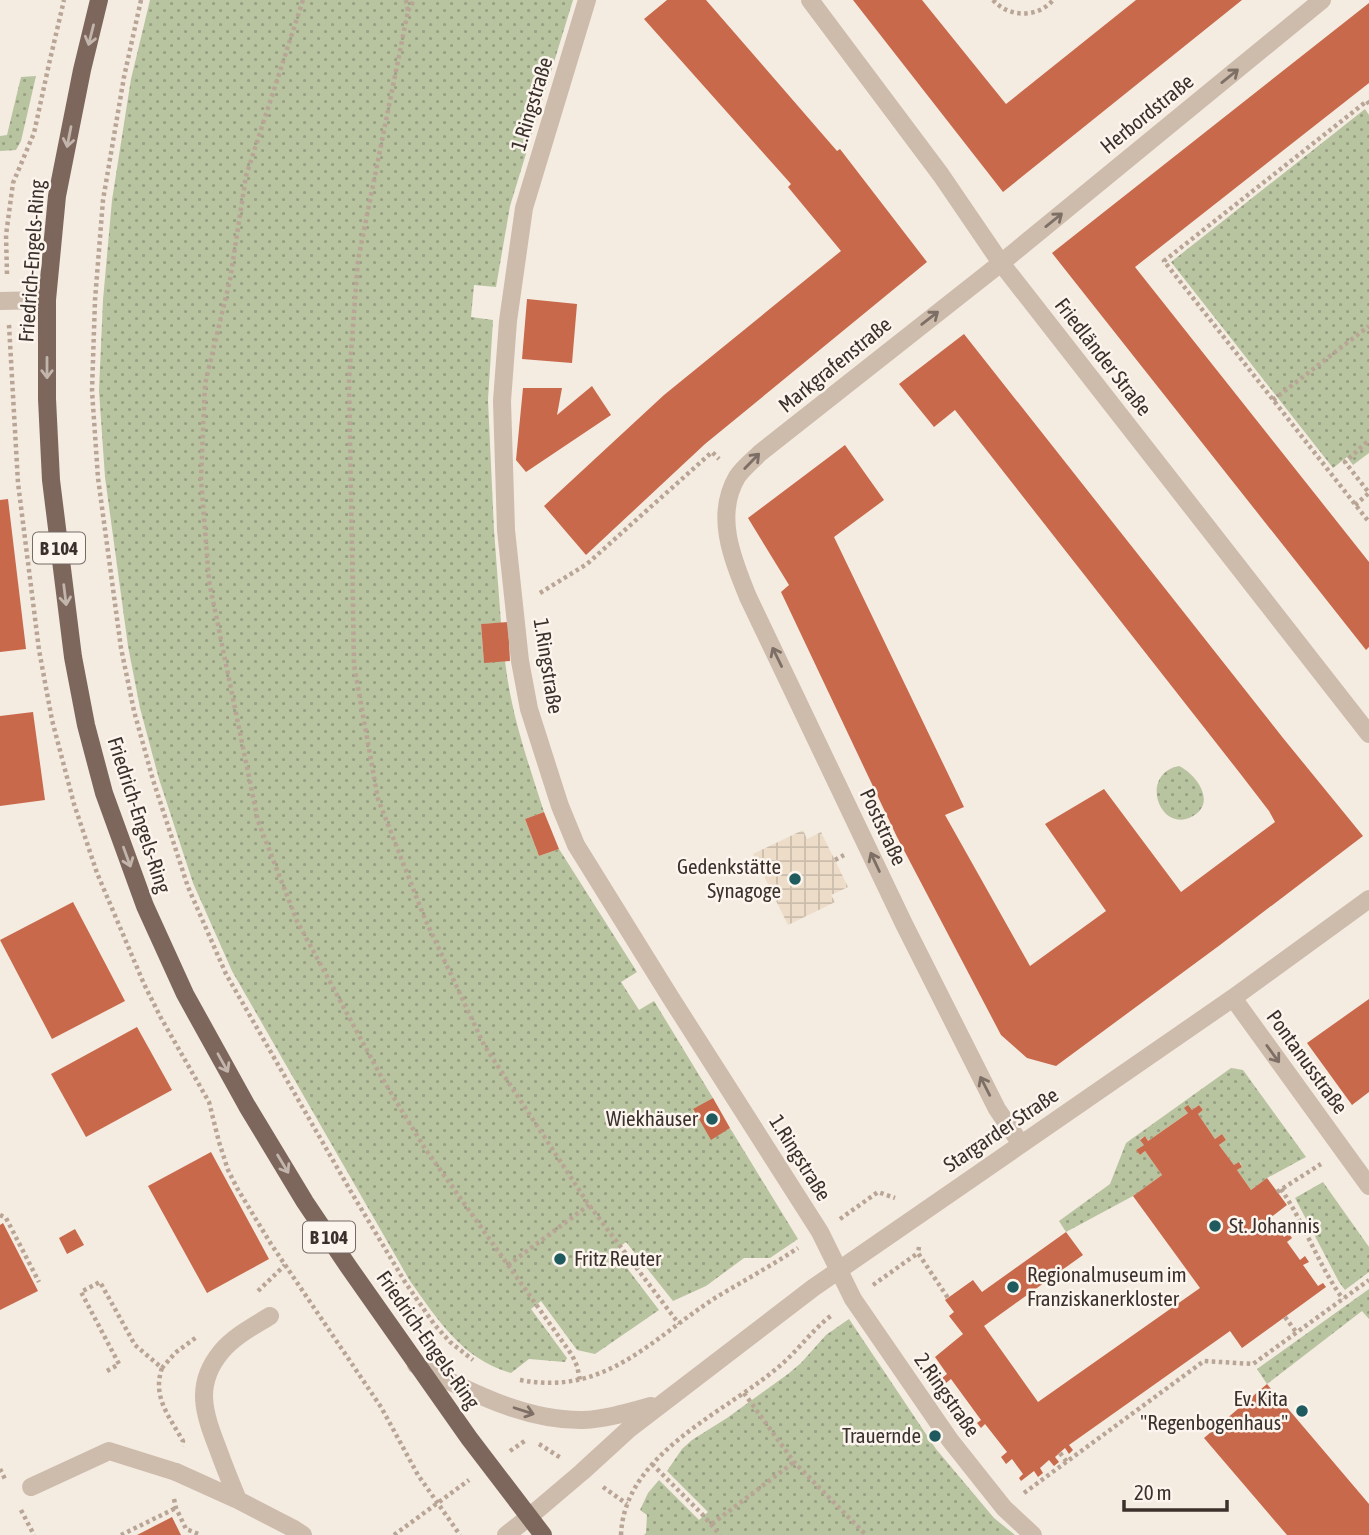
<svg xmlns="http://www.w3.org/2000/svg" width="1369" height="1535" font-family="'Asap Condensed',sans-serif">
  <defs>
    <pattern id="green-dots" width="8" height="8" patternUnits="userSpaceOnUse" patternTransform="scale(1.75)"><rect width="8" height="8" fill="#b8c4a0"/><path d="M2 2h.1M6 6h.1" fill="none" stroke="#97a083" stroke-width="1.8" stroke-linecap="round"/></pattern>
    <pattern id="plaza-grid" width="8" height="8" patternUnits="userSpaceOnUse" patternTransform="scale(1.75)"><rect width="8" height="8" fill="#ecdcc8"/><path d="M0 4h8M4 0v8" fill="none" stroke="#cbbdac"/></pattern>
  </defs>
  <rect width="100%" height="100%" fill="#f4ebe1"/>
  <path fill="url(#green-dots)" d="M150,0h423l-63,206 -14,81 -22,-2 -3,32 22,3 -5,80 6,130 7,93 -20,1 3,38 21,-1c6,53 23,101 39,151l-19,7 14,37 20,-7 78,123 -16,10 18,28 15,-9 59,97 -20,12 18,29 19,-11 68,111 -28,19h-26l-38,28 -33,15 -47,-59 -12,9 45,59 -64,44 -18,-4 -36,-49 -10,8 36,49 -2,4 -36,-3 -18,14c-49,-14 -73,-53 -101,-92l-178,-310 -39,-88 -34,-104 -19,-71 -12,-62 -23,-169 -6,-86 4,-91 9,-100 19,-121z
    M36,76l-15,65 -5,9 -16,1v-15l7,-1 14,-58z
    M1365,109l4,6v338l-16,12 -6,-8 -14,11 -162,-206z
    M1179,766c17,8 38,36 14,50 -33,19 -55,-42 -14,-50z
    M1231,1068l12,2 63,87 -39,21 -16,12 -14,-20 5,-3 -2,-5 -6,3 -15,-20 7,-5 -4,-6 -7,5 -17,-25 5,-4 -4,-5 -51,36 -3,-5 -5,3 4,6 -8,5 4,5 5,-4 17,24 -29,21 -67,36 -7,-11 51,-37 16,-41z
    M1323,1182l46,65v25l-24,18 -6,-8 -44,-84z
    M1369,1289v30l-7,-8 -95,73 -10,-15z
    M849,1319l87,130 58,69 21,17h-371l2,-2 1,-18 -7,-5 8,-17 11,-13 40,40 9,-8 -41,-41 15,-22 10,-9 35,-22 61,-44 13,-11 25,-28z"/>
  <path fill="url(#plaza-grid)" d="M803,830l4,9 14,-7 27,55 -17,8 4,7 -47,23 -35,-71z"/>
  <path fill="#c8694b" d="M667,0h39l131,151 3,-2 87,113 -222,182 -119,111 -42,-49 120,-111 177,-144 -53,-64 3,-3 -147,-165z
    M853,0h69l84,104 130,-104h106l-239,192z
    M1369,3v80l-234,184 234,295v85l-3,3 -314,-397z
    M527,299l50,5 -5,59 -50,-4z
    M964,334l319,404 80,98 -143,109 -164,121 -29,-8 -26,-23 -104,-198 -116,-245 8,-7 -41,-67 97,-73 39,55 -50,37 130,270 -19,8 85,151 76,-55 -61,-87 59,-35 77,103 94,-70 -6,-11 -30,-39 -284,-362 -21,17 -35,-43z
    M592,386l19,29 -85,57 -10,-12 7,-72h39l-5,27z
    M8,499l18,150 -26,3v-152z
    M508,622l2,39 -26,2 -3,-39z
    M33,712l12,88 -45,6v-90z
    M544,812l15,37 -20,7 -14,-37z
    M73,902l52,99 -73,38 -52,-99z
    M1369,999v93l-17,13 -45,-62z
    M137,1027l35,63 -86,47 -35,-63z
    M713,1098l17,30 -19,12 -18,-31z
    M1188,1105l4,5 7,-5 4,5 -5,4 17,25 7,-5 4,6 -7,5 15,20 5,-3 3,5 -5,3 14,20 16,-12 20,27 -17,13 14,19 5,-3 3,4 -5,4 13,18 5,-4 4,6 -6,3 15,21 5,-3 3,4 -84,61 -12,-17 -161,114 4,5 -4,4 -4,-6 -10,9 4,5 -5,4 -5,-6 -9,8 3,5 -5,4 -4,-6 -13,10 -2,-3 4,-4 -11,-15 -6,5 -5,-7 6,-5 -22,-28 -4,4 -4,-5 4,-3 -30,-41 -5,4 -4,-5 5,-4 -12,-17 28,-23 -14,-18 5,-4 -9,-12 28,-20 9,12 84,-60 17,23 -99,71 54,76 162,-114 -67,-92 29,-21 -17,-24 -5,4 -4,-5 8,-5 -4,-5 5,-4 3,5 40,-28 -4,-5z
    M211,1152l58,107 -62,34 -59,-107z
    M3,1223l35,68 -38,19v-85z
    M75,1229l9,16 -17,9 -8,-16z
    M1267,1384l102,120v31h-82l-83,-97z
    M172,1517l9,18h-44z"/>
  <g fill="none" stroke-linecap="round" stroke-linejoin="round">
    <path stroke="#b9a596" stroke-width="4.5" stroke-dasharray="3.5 3.5" stroke-linecap="butt" d="M141,0l-17,77 -21,123 -8,100 -3,91 6,87 23,170 13,63 19,69 35,107 38,87 124,216 55,92 29,42 16,18 23,18
      M303,0l-57,176 -16,104 -25,104 -4,95 8,102 49,240 39,100 85,157 42,69 148,208 5,11 3,14
      M406,0l2,11 -50,249 -9,119 5,286 24,134 47,120 59,126 105,160 90,119
      M993,0c16,18 45,18 60,0
      M408,11l6,-11
      M1369,104l-2,-3 -203,160 205,261
      M7,274l-1,-39 7,-52 21,-50 15,-69 15,-64
      M9,325l9,158 21,167 13,70 22,84 23,69 47,111 17,34 48,84 10,40 9,28 9,18 34,56 110,163 37,68 42,60
      M1273,400l96,-74
      M1355,505l14,-12 -24,-31 24,-22
      M540,593l47,-29 125,-112 7,7
      M835,860l9,-5
      M1281,1189c24,35 37,76 62,110
      M1277,1192l44,-28
      M0,1215l6,3 33,64
      M840,1219l38,-27 17,6
      M919,1247l-1,6 30,45
      M508,1265l81,-60
      M873,1285l45,-32
      M258,1291l27,-26
      M1285,1317l11,15
      M162,1368c-10,29 7,48 21,73l-1,5
      M107,1371l12,-7 -38,-72 19,-10 35,63 27,23 13,-15 23,-17
      M520,1380c86,16 130,-40 195,-82 28,-17 56,-32 83,-50
      M744,1393l50,69 72,73
      M539,1444l22,14
      M510,1451l16,-11
      M1060,1453l7,9
      M652,1464l50,50 18,21
      M0,1469l6,12
      M603,1487l24,17
      M1024,1493l180,-132 49,3 116,-84
      M174,1499l2,9 10,21 15,6
      M21,1510l13,25
      M712,1524l82,-62
      M121,1535l55,-27
      M394,1535l75,-55
      M621,1535c3,-83 107,-123 161,-171 18,-16 31,-35 50,-49"/>
    <path stroke="#cdbbac" stroke-width="18" d="M31,1487l78,-36 67,21"/>
    <path stroke="#cdbbac" stroke-width="18" d="M587,0l-63,208 -16,113 -6,80 4,129 14,131 9,48 31,97 16,39 93,150 151,237 33,67 97,141 54,68 29,27
      M810,0l131,175 60,88 368,471
      M0,301l47,-1
      M1233,998l136,188
      M1021,1144l-24,-35 -93,-185 -156,-327c-15,-37 -34,-81 -11,-120 5,-8 15,-16 23,-24l241,-190 321,-263
      M416,1365c52,25 107,56 167,55 23,-1 46,-8 68,-14
      M176,1472l62,28 56,29 9,6
      M238,1500c-7,-17 -14,-34 -20,-51 -14,-36 -24,-64 3,-97 13,-16 33,-26 49,-36
      M506,1535l23,-18 53,-45 47,-43 184,-141 420,-290 136,-99"/>
    <path stroke="#7d675c" stroke-width="18" d="M99,0l-17,70 -25,126 -10,104v99l4,81 22,177 13,68 18,68 41,113 40,88 62,112 58,96 43,64 121,172 74,97"/>
  </g>
  <defs><path id="oneway-shaft" d="M-6 0H5M1.5-3L5.5 0L1.5 3" fill="none" stroke-width="1.6" stroke-linecap="round" stroke-linejoin="round" transform="scale(1.75)"/></defs>
  <g stroke="#c2b5ac">
    <use href="#oneway-shaft" transform="translate(91 35) rotate(104)"/>
    <use href="#oneway-shaft" transform="translate(69 137) rotate(101)"/>
    <use href="#oneway-shaft" transform="translate(47 368) rotate(90)"/>
    <use href="#oneway-shaft" transform="translate(65 595) rotate(83)"/>
    <use href="#oneway-shaft" transform="translate(127 857) rotate(70)"/>
    <use href="#oneway-shaft" transform="translate(223 1063) rotate(61)"/>
    <use href="#oneway-shaft" transform="translate(283 1164) rotate(59)"/>
  </g>
  <g stroke="#7d6f65">
    <use href="#oneway-shaft" transform="translate(1230 76) rotate(-39)"/>
    <use href="#oneway-shaft" transform="translate(1054 220) rotate(-39)"/>
    <use href="#oneway-shaft" transform="translate(930 318) rotate(-38)"/>
    <use href="#oneway-shaft" transform="translate(752 461) rotate(-46)"/>
    <use href="#oneway-shaft" transform="translate(777 657) rotate(-116)"/>
    <use href="#oneway-shaft" transform="translate(875 862) rotate(-115)"/>
    <use href="#oneway-shaft" transform="translate(1273 1054) rotate(54)"/>
    <use href="#oneway-shaft" transform="translate(985 1086) rotate(-117)"/>
    <use href="#oneway-shaft" transform="translate(524 1411) rotate(18)"/>
  </g>
  <g fill="#1f5a5e" stroke="#fbf5ee" stroke-width="2.5">
    <circle cx="795" cy="879" r="7"/>
    <circle cx="712" cy="1119" r="7"/>
    <circle cx="1215" cy="1226" r="7"/>
    <circle cx="560" cy="1259" r="7"/>
    <circle cx="1013" cy="1287" r="7"/>
    <circle cx="1302" cy="1411" r="7"/>
    <circle cx="935" cy="1436" r="7"/>
  </g>
  <g text-anchor="middle" stroke-width="5" stroke-linejoin="round" paint-order="stroke">
    <g fill="#fbf5ee" stroke="#756b66" stroke-width="2">
      <rect x="33" y="532.5" width="52" height="31" rx="5"/>
      <rect x="303" y="1221.5" width="52" height="31" rx="5"/>
    </g>
    <g font-size="19" font-weight="bold" fill="#3b302b">
      <text x="59" y="555">B 104</text>
      <text x="329" y="1244">B 104</text>
    </g>
    <g font-size="21" fill="#3b302b" stroke="#fbf5ee">
      <text transform="translate(532 104) rotate(-73)" y="7">1.Ringstraße</text>
      <text transform="translate(1147 114) rotate(-39)" y="7">Herbordstraße</text>
      <text transform="translate(32 261) rotate(-86)" y="7">Friedrich-Engels-Ring</text>
      <text transform="translate(1103 357) rotate(52)" y="7">Friedländer Straße</text>
      <text transform="translate(835 365) rotate(-39)" y="7">Markgrafenstraße</text>
      <text transform="translate(548 666) rotate(81)" y="7">1.Ringstraße</text>
      <text transform="translate(139 815) rotate(72)" y="7">Friedrich-Engels-Ring</text>
      <text transform="translate(883 827) rotate(65)" y="7">Poststraße</text>
      <text transform="translate(1307 1062) rotate(54)" y="7">Pontanusstraße</text>
      <text transform="translate(1001 1130) rotate(-34)" y="7">Stargarder Straße</text>
      <text transform="translate(800 1158) rotate(58)" y="7">1.Ringstraße</text>
      <text transform="translate(428 1340) rotate(55)" y="7">Friedrich-Engels-Ring</text>
      <text transform="translate(947 1395) rotate(55)" y="7">2.Ringstraße</text>
    </g>
    <g font-size="21" fill="#3b302b" stroke="#fbf5ee" text-anchor="end">
      <text x="781" y="874">Gedenkstätte<tspan x="781" dy="24">Synagoge</tspan></text>
      <text x="698" y="1126">Wiekhäuser</text>
      <text x="1229" y="1233" text-anchor="start">St. Johannis</text>
      <text x="574" y="1266" text-anchor="start">Fritz Reuter</text>
      <text x="1027" y="1282" text-anchor="start">Regionalmuseum im<tspan x="1027" dy="24">Franziskanerkloster</tspan></text>
      <text x="1288" y="1406">Ev. Kita<tspan x="1288" dy="24">"Regenbogenhaus"</tspan></text>
      <text x="921" y="1443">Trauernde</text>
    </g>
  </g>
  <path d="M1124 1500v10h103v-10" fill="none" stroke="#3b302b" stroke-width="3.5"/>
  <text x="1134" y="1500" font-size="21" fill="#3b302b" stroke="#fbf5ee" stroke-width="5" paint-order="stroke">20 m</text>
</svg>
